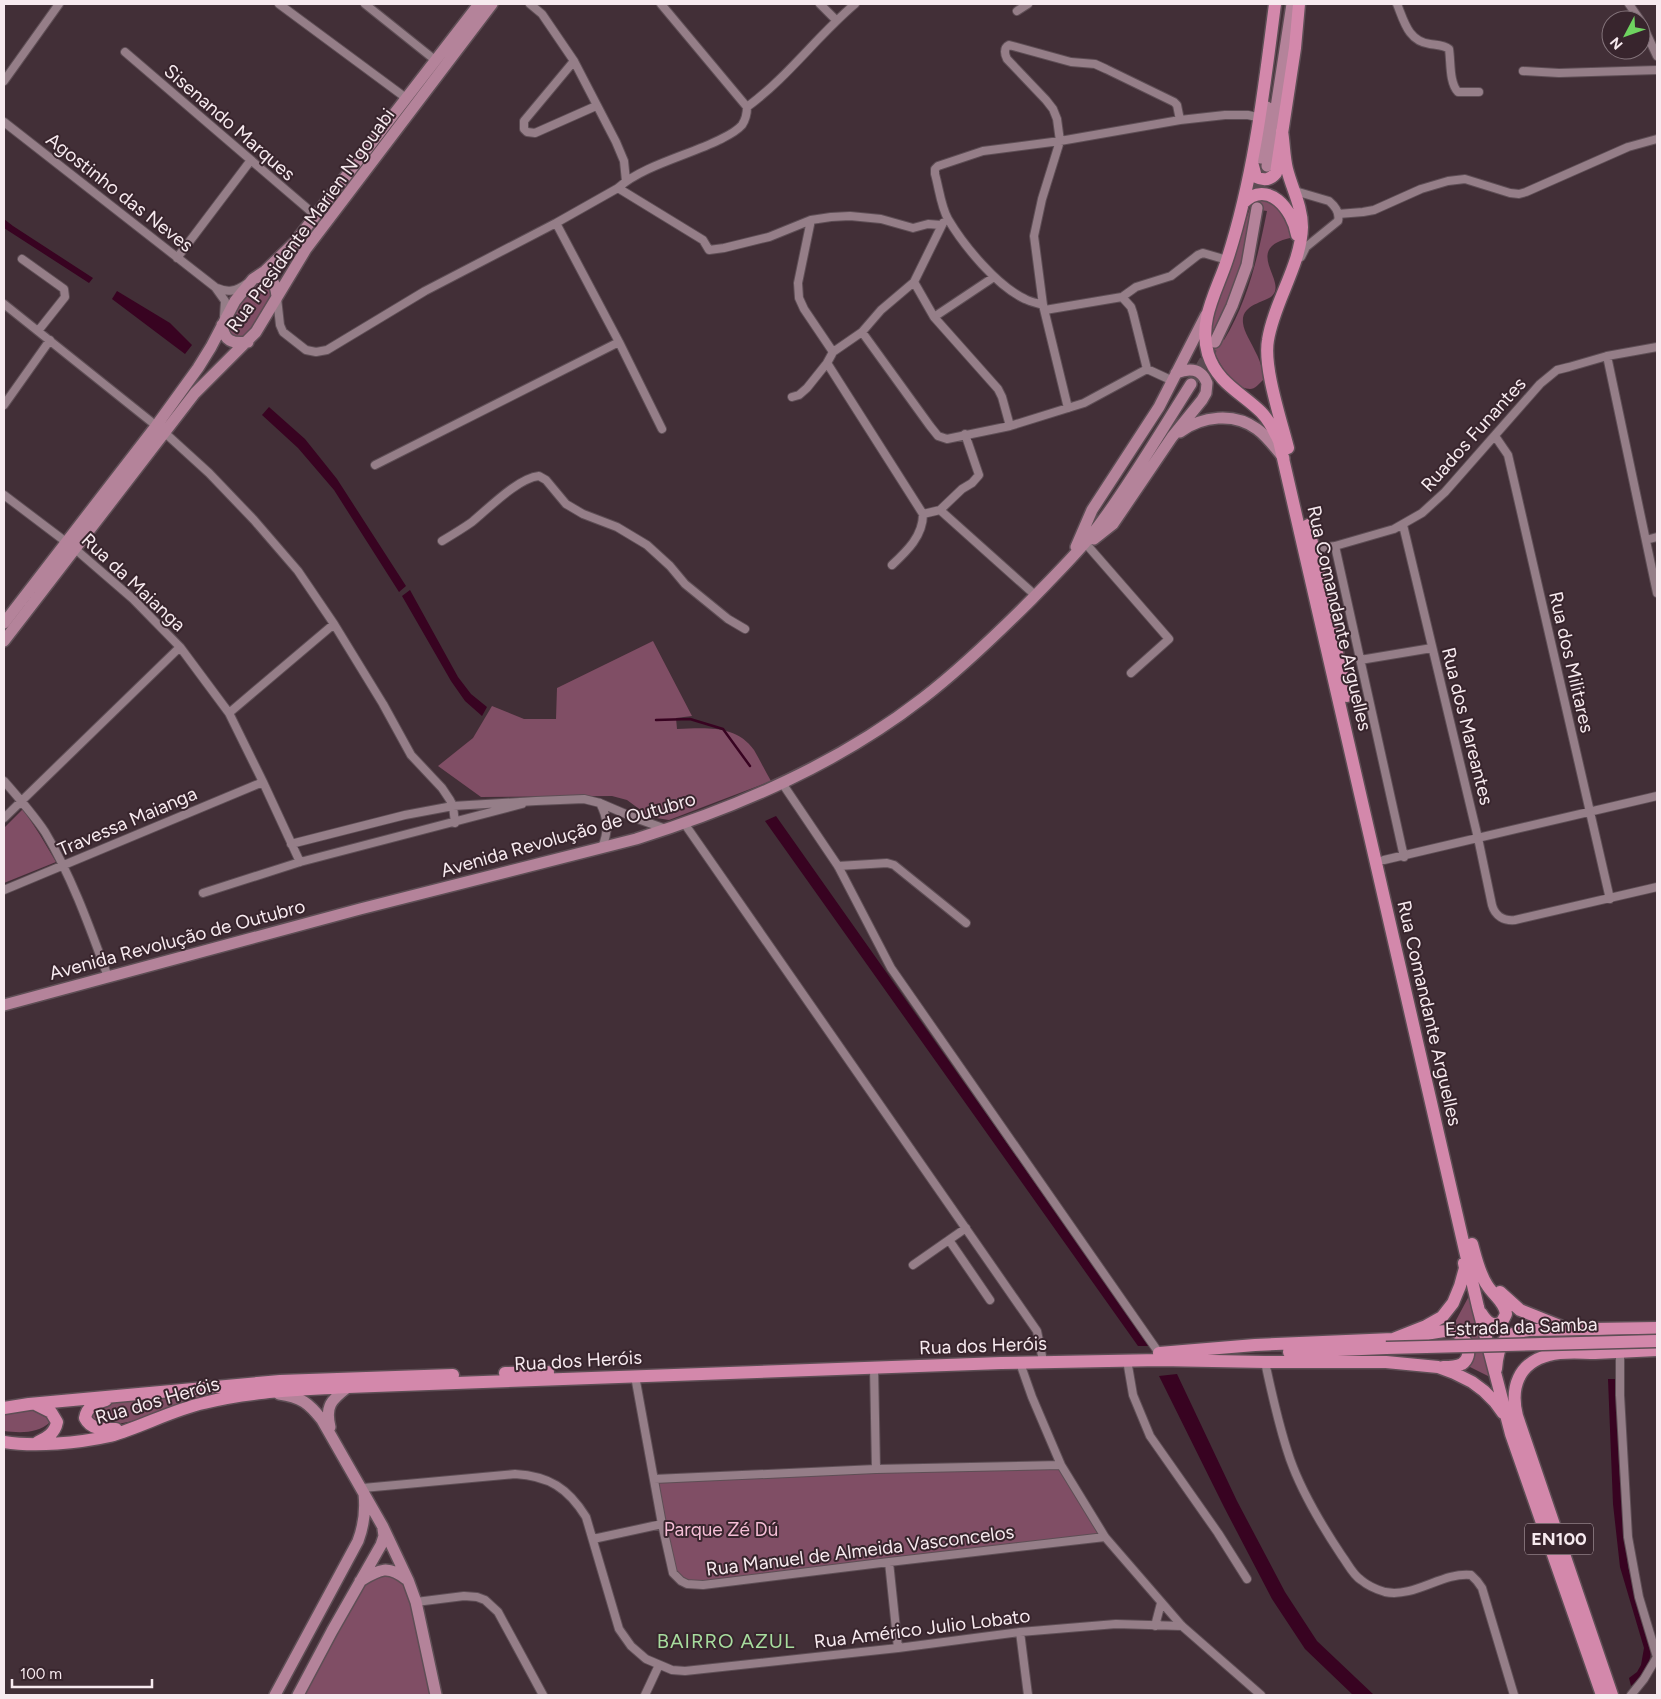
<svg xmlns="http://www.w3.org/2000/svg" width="1661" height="1699" font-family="Figtree,sans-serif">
  <rect width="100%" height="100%" fill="#422f37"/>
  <path fill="#804e65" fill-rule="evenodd" d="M1267,198l16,10 9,26 -2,4c-48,11 -2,43 -18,58 -8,7 -31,8 -29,27 1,9 8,19 12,28 4,7 6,14 8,21v8c-4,4 -8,9 -13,9 -19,0 -37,-35 -40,-51 -1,-5 0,-11 1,-16l40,-117 8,-5zM1254,209l13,2c-9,45 -19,90 -43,129l-12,-7 16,-33 11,-29z
    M257,283c30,-3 1,41 -7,49 -3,4 -9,6 -13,8l-10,-9c3,-15 18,-40 30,-48z
    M653,641l39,75 -16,2 1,11c27,-1 59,-5 77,21 6,10 11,21 17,31l-102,39 -19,-3 -23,-17 -15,-4 -131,1 -43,-31 35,-28 19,-32 32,13h32l1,-31z
    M23,809l17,26 16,27 -52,21v-55z
    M1469,1296h3l18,81 -22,-11 -5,-36 -9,-6z
    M223,1392c-12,3 -25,6 -38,10 -22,7 -71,33 -92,17v-7l6,-6 19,-4z
    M36,1410l12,5 2,7c-12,12 -31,11 -46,9v-18z
    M1061,1465l44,72 -402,48 -27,-7 -22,-99z
    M379,1571l29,9 28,115h-138l62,-114z"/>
  <path fill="#380321" d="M4,219l9,7 80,52 -4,5 -85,-55z
    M117,291l53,32 22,22 -7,9 -73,-55z
    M269,407l36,32 32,40 69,107 -7,6 -65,-102 -36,-42 -36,-33z
    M410,590l48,87 13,17 16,13 -5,9 -17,-15 -14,-20 -49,-85z
    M776,816l374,530h-12l-373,-525z
    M1177,1374l60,127 48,91 32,49 57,54h-21l-48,-46 -33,-50 -48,-92 -65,-131z
    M1608,1379h9l2,88 9,100 23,81c-1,19 -6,26 -20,38l-2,-8 8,-6 4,-7 3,-17 -24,-81 -7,-63z"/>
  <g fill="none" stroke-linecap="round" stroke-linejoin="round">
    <path stroke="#380321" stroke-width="2.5" d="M656,720l34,-1 33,10 27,37"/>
    <path stroke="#5d4b53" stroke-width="11" stroke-dasharray="11 5.5" stroke-linecap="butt" d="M1252,208l8,-43
      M1191,384l21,-36"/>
    <defs>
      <path id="street" d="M279,4l127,94
        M365,4l70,56
        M530,4l12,10 32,47 42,81 8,19 2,20
        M661,4l86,103
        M820,4l16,16
        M1397,4c7,17 11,37 33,40 7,1 14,1 19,5 2,12 0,34 9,43h21
        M1629,4l11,16
        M1017,11l11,-7
        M1641,22l16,34
        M125,52l190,163
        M574,61l-50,60v8l3,3 8,1 61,-27
        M1523,71l36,2 98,-3
        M4,81l55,-77
        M4,122l211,165 10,14 -1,15
        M618,188l85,52 6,10 15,-2 45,-11 42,-17 20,-3 19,-1 31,3 32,9 15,-4 13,1
        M1295,191l34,10c6,5 11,12 9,20l-32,26 -5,10
        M1338,214l25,-2 11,-2 47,-21 27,-8 17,-2 45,14 9,1 7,-2 102,-45 29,-8
        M811,220l-13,63 1,15 5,11 29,43
        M556,223l63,119 43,87
        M177,258l74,-98
        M22,259l42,30 1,8 -27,34
        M914,282l20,35 64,72 4,8 8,29
        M217,288c11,5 19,3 29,-4
        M1122,297l9,10 2,6 14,56
        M277,298l3,27 3,7 23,18 10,2 11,-2 98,-59 131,-68 62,-35c24,-22 71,-33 101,-48 8,-4 17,-8 23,-15 4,-6 5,-11 5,-18 41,-30 70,-71 108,-103
        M4,304l160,128 45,41 45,47 44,51 36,53 49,80 28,51 31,33 8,12 3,6 2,17
        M1043,305c-6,-2 -12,-3 -18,-6 -28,-13 -61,-53 -77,-80 -7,-12 -9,-31 -13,-45v-5l3,-3 45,-15 77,-10 120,-21 45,-5h23l13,3
        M1045,310l77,-13 14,-10 35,-11 27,-21 5,-2 24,7
        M934,317l60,-40
        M862,332l68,94 8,10 9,3 63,-13 74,-23 63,-34 26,12
        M1607,356l50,237
        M827,363l96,151c0,22 -16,37 -31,51
        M792,397l7,-2 8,-7 20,-25 6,-11 29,-20 19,-22 33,-28 29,-59
        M4,405l46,-65
        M1068,408l-25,-103 -9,-69 8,-37 18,-58 -3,-22 -4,-10 -7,-9 -39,-41c-2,-4 -4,-11 2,-14l62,17 24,2 11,5 68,33 3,3 3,15
        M1495,436l13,19 102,444
        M375,465l244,-123
        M4,495l70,53 59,51 47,48 49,66 34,69 37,80
        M940,510l95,85
        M923,514l17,-4 22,-21 10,-6 7,-8 -14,-41
        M1403,525l75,313 14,67c3,11 12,16 23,15l142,-33
        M1646,540l11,-3
        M442,541c10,-6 20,-12 30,-19 17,-14 46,-44 67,-46l7,4 20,24 17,10 34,13 30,18 23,21 15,18 43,35 17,10
        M1087,545l82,94 -38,34
        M1335,546l69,311
        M1314,549l21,-3 59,-17 28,-16 23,-21 95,-108 17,-14 12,-3 38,-11 50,-9
        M1360,660l72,-12
        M229,713l105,-89
        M4,781c14,16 29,33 41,51 27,45 45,96 63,145
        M782,783l56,83 53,102 268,385
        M600,803c8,15 9,28 2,44
        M4,818l176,-171
        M684,823l353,508 5,25
        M291,844l114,-29 48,-9 83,-5 48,-2 16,4 35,15 31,11
        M1384,860l273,-64
        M838,866l49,-3 7,2 72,58
        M4,890l259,-108
        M203,893l97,-31 222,-58
        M949,1240l41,60
        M913,1265l53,-37
        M1620,1352v43l8,142 11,60 18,60 -13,22 -13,16
        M1127,1360l6,35 17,41 68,97 29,46
        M1265,1362c7,33 14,65 25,97 12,34 32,67 52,97 6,8 11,19 19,24 6,5 17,10 24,12 30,6 57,-20 86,-17l6,6 5,7 32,107
        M1020,1363l12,34 29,68 44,72 77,89 79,69
        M874,1367l2,102
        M635,1376l27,148 11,49 8,8 6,3 16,1 186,-23 216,-25
        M654,1479l222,-10 185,-4
        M363,1488l152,-14c34,2 53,14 71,43l33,112 12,17 15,13 26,11 13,1 213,-23 122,-16 96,-8 66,2
        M593,1539l69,-15
        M889,1562l9,86
        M416,1602l48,-6 13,1 8,3 13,12 45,83
        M1155,1626l6,-23
        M1020,1632l8,63
        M645,1695l14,-30"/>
      <path id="secondary" d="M1261,158l6,-51
        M1267,166l25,-162
        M255,278c17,-4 20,3 22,18
        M222,325c2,16 10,19 26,17
        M1215,342l17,-36 15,-41 10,-57
        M1180,432c22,-16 54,-20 77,-3 11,8 18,19 27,29
        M1094,539l19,-15 59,-87 30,-37 4,-7 1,-10c-6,-15 -18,-15 -31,-10
        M1076,547l16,-37 67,-103 47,-92
        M4,623l152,-197 42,-58 13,-21 24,-46 18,-22 12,-8 30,-29 184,-238
        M4,641l191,-248 61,-61 50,-83 186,-245
        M4,1005l356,-96 276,-70c102,-32 202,-75 287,-141 39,-30 74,-64 109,-99 25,-26 52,-52 73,-82 31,-43 58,-89 86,-133
        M279,1394c22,3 30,9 43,26l61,107 25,53 8,22 20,93
        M330,1427c-5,-21 1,-27 18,-40
        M360,1581c19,-11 27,-17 46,-2
        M275,1695l83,-154c6,-16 8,-29 6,-47
        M298,1695l34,-64 49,-86 3,-9 -1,-7"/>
      <path id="primary" d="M1275,4c-11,86 -21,173 -48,256 -10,31 -29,60 -19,94 9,29 34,39 53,58 8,8 13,18 18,29l199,866 33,127 91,261
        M1282,131c2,12 2,26 5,38 5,20 15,37 15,58 -1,38 -28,75 -34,113 -5,27 13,80 20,108
        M1252,162l4,15c8,4 14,3 20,-4l19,-125 4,-44
        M1243,203c25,-25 50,7 54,32
        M1308,525l39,171
        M1472,1244c4,14 7,29 15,41 6,10 18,17 19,29l-4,8c-10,6 -16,-1 -21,-9
        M1500,1292l20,18 40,16
        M1408,1338c13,-1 34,-10 47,-6 12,4 19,24 7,32 -6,3 -13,3 -19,3
        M1289,1352l97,-4
        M1159,1353l96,-8 138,-6 33,-13 16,-9 11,-14 7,-17 5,-18 -1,-5
        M1496,1369c2,-25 7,-36 33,-39l128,-2
        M505,1373l43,-1
        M106,1400c-10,3 -19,6 -21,18 6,12 19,11 31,11
        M37,1405l14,7 6,10c-2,11 -10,16 -19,20
        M4,1408l25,-4 251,-23 173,-6
        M4,1442c31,5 75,1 106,-6 32,-9 62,-26 94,-33 46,-12 97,-13 144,-16l653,-24 159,-3 105,2h121l52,5 16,6 18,9 12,9 11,11 8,11
        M1612,1695l-95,-279c-7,-28 1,-53 32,-61 14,-4 31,-2 46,-2 21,-1 42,-2 62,-3"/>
    </defs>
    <use href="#street" stroke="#5e4e55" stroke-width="10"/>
    <use href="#secondary" stroke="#5e4e55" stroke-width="14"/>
    <use href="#primary" stroke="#5e4e55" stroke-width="15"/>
    <use href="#street" stroke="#957e88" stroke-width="8"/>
    <use href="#secondary" stroke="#b4839a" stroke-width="11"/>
    <use href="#primary" stroke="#d388ab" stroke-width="12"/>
    <defs>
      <path id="primary-bridge" d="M1386,1348l271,-7"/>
    </defs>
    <use href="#primary-bridge" stroke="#5e4e55" stroke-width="15" stroke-linecap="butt"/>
    <use href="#primary-bridge" stroke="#d388ab" stroke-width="12"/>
  </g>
  <g text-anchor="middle" stroke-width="4" stroke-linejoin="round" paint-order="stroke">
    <rect fill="#38252d" stroke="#beafb5" stroke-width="1" x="1525" y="1523.5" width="68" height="31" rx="4"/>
    <g font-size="18" font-weight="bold" fill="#f7eaef">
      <text x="1559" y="1545">EN100</text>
    </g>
    <g font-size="19" fill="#f7eaef" stroke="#38252d">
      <text transform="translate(230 122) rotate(41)" y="7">Sisenando Marques</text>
      <text transform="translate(120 192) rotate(38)" y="7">Agostinho das Neves</text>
      <text transform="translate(310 220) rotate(-54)" y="7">Rua Presidente Marien N'gouabi</text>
      <text transform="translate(1473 434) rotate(-48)" y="7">Ruados Funantes</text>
      <text transform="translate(134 582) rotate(43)" y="7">Rua da Maianga</text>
      <text transform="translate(1340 618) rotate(77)" y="7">Rua Comandante Arguelles</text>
      <text transform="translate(1572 662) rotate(77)" y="7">Rua dos Militares</text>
      <text transform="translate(1468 726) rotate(76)" y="7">Rua dos Mareantes</text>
      <text transform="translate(127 821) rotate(-23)" y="7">Travessa Maianga</text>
      <text transform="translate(568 834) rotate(-16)" y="7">Avenida Revolução de Outubro</text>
      <text transform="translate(177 939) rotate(-15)" y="7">Avenida Revolução de Outubro</text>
      <text transform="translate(1430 1013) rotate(77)" y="7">Rua Comandante Arguelles</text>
      <text transform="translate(1521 1326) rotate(-2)" y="7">Estrada da Samba</text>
      <text transform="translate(983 1345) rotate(-2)" y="7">Rua dos Heróis</text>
      <text transform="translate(578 1360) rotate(-3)" y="7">Rua dos Heróis</text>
      <text transform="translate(157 1400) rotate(-16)" y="7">Rua dos Heróis</text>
      <text transform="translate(860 1550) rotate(-7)" y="7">Rua Manuel de Almeida Vasconcelos</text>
      <text transform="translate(922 1628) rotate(-7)" y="7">Rua Américo Julio Lobato</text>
    </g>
    <g font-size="19" fill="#f5bed6" stroke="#38252d">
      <text x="721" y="1536">Parque Zé Dú</text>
    </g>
    <g font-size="20" letter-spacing="1" fill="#a7dc9e" stroke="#38252d">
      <text x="726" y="1648">BAIRRO AZUL</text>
    </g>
  </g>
  <rect width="1661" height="1699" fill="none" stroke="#f7eaef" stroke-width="10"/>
  <g transform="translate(1626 35) rotate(229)"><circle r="24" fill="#38252d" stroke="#84747b"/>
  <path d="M0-4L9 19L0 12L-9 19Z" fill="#6fd360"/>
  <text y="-8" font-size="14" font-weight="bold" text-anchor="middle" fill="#f7eaef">N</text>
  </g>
  <path d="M12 1679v8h140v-8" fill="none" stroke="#f7eaef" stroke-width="2.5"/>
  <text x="20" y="1679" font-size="15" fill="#f7eaef" stroke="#38252d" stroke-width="4" paint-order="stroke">100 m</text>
</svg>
